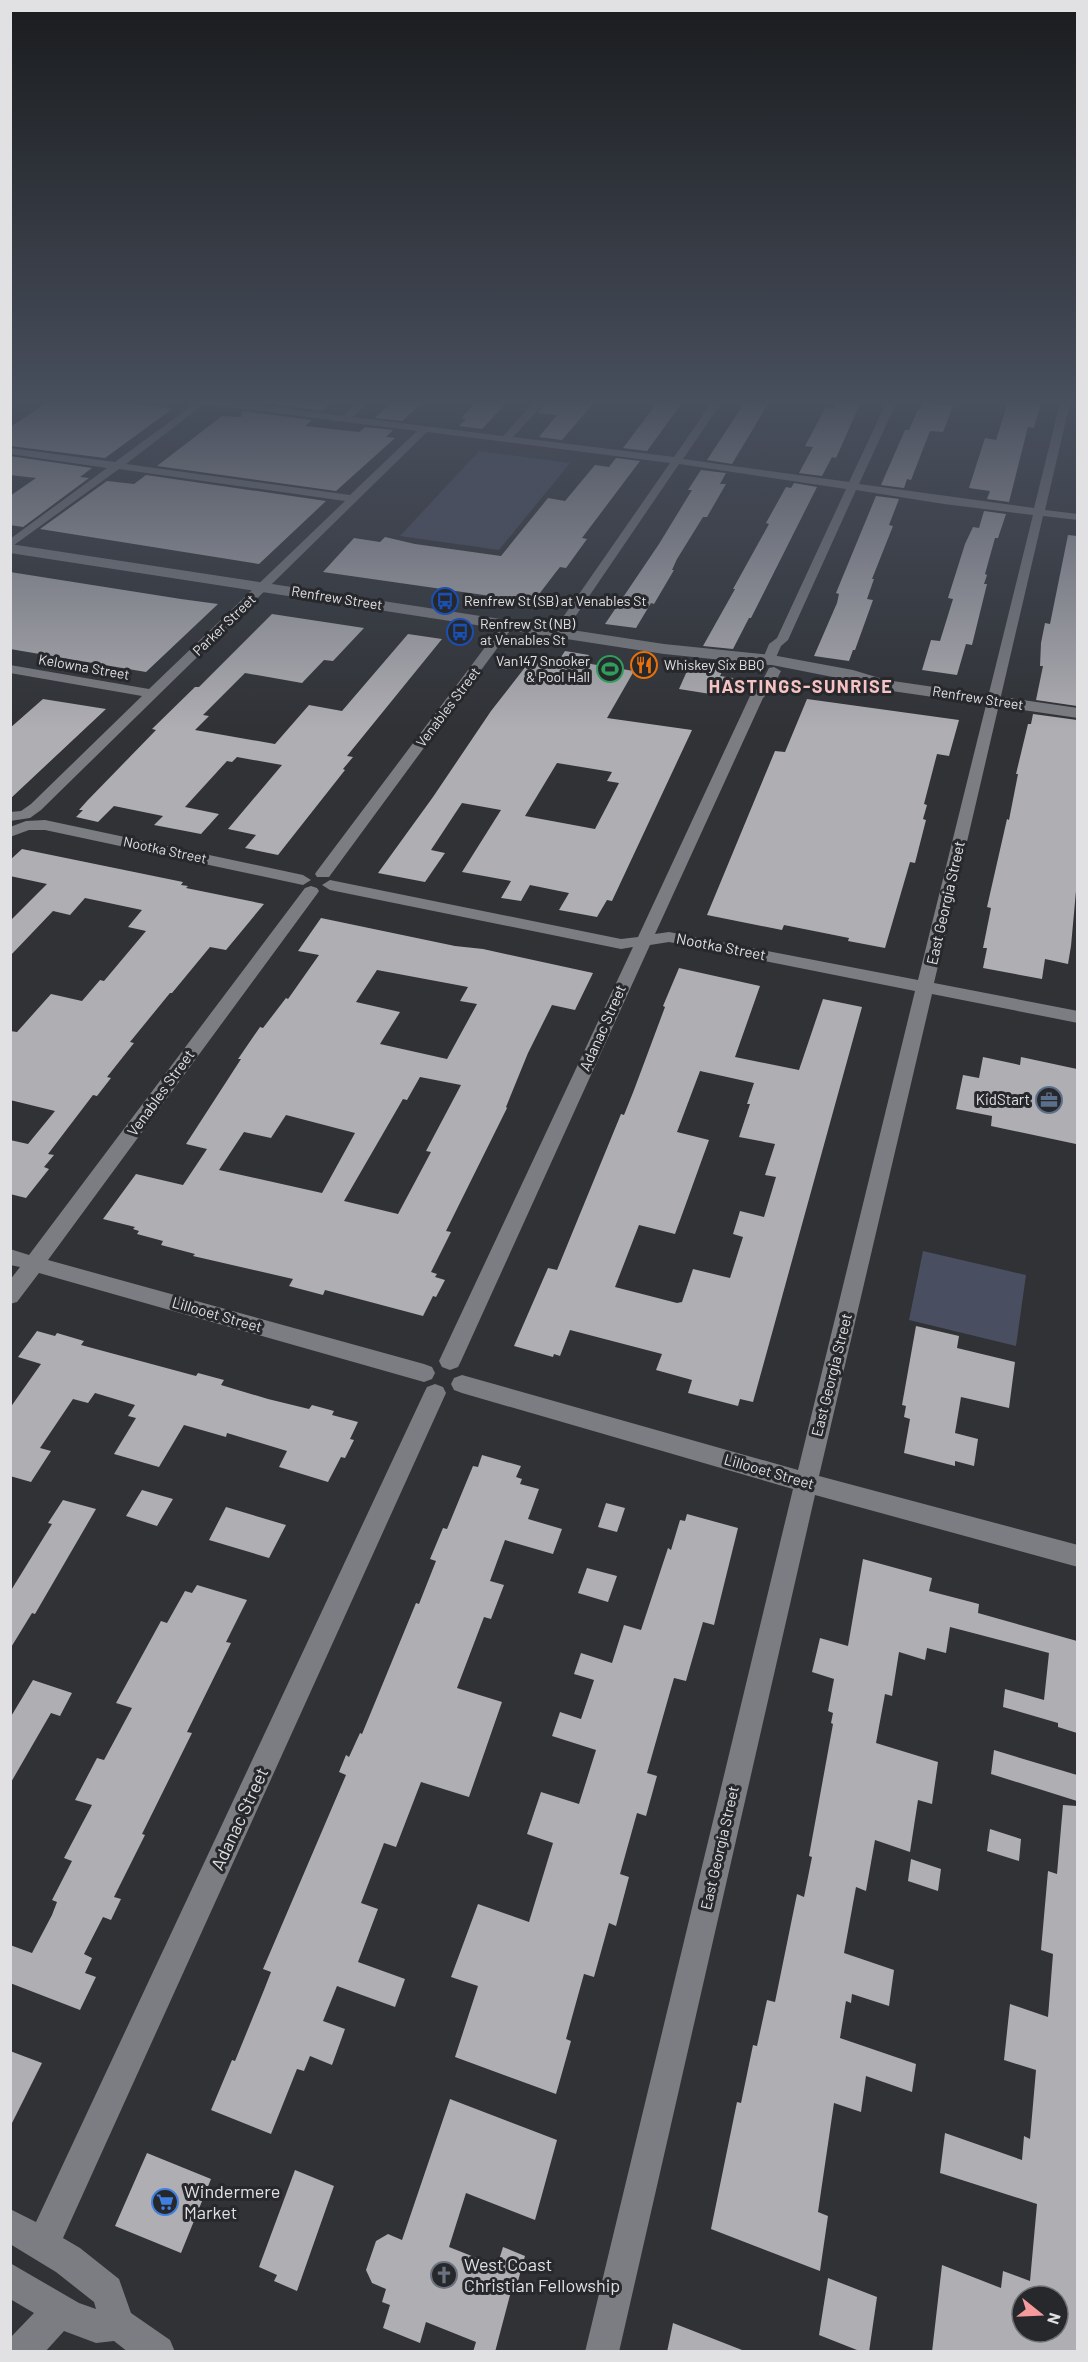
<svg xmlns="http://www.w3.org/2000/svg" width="1088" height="2362" font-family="Barlow,sans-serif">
  <rect width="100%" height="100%" fill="#303236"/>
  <path fill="#494e60" d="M479,451l91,12 -71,87 -99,-14z
    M923,1251l103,24 -10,71 -107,-26z"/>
  <path fill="#afaeb3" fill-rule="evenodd" d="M53,399h50l69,10 -67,49 -95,-12v-19z
    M243,399h93l-14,12z
    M396,399h30l-24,22 -27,-3z
    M480,399h30l-28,30 -23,-3 7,-7 -5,-1z
    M550,399h47l-35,41 -23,-3 18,-22 -19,-2z
    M660,399h25l-38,52 -24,-3z
    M747,399h24l-39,65 -25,-4z
    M1009,399h33l-8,29 -6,-1 -19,75 -22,-3 3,-8 -21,-3 16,-50 11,2z
    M837,402l23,2 -24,54 -4,-1 -10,19 -23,-3 14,-26 -8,-1 21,-39 8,1z
    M923,402l30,4 -10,26 -13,-1 -19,49 -4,-1 -3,9 -23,-3 24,-55h4l9,-21h3z
    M242,411l70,9 -7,6 54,6 6,-5 28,3 -7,7 9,1 -59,53 -179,-25 65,-50 19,1z
    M10,456l82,12 -12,9 9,1 -66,49 -13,-2v-29l26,-18 -26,-3z
    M616,458l24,3 -58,77 5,1 -21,29 -6,-1 -4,5 -23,30 -210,-30 31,-34 26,4 5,-5 30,7 86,12 47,-58 17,3 30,-36 14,2z
    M701,470l25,3 -6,11h6l-19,33h-4l-26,42 -5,11h2l-20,34 -3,-1 -15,25 -31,-4 54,-80 33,-54h-4z
    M146,475l180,26 -67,63 -219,-35 67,-48 27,3z
    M794,483l23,4 -66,131h-2l-16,31 -30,-3 32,-57h-2l36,-65 -3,-1 20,-36 5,1z
    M876,496l23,3 -10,26 4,1 -21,53h2l-7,20 6,1 -18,50h-2l-4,11 -35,-5 23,-53 2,-9 -3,-1z
    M984,511l22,3 -8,24h-3l-10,36 2,1 -3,9h3l-15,61 -6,-1 -9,31 -35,-5 9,-30 9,1 13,-42 -5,-1 17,-54 8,-17 6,1z
    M1068,535l9,1v170l-41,-6 7,-34h-3l1,-23 4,-20 5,1z
    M10,572l171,27 37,5 -72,68 -136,-23z
    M272,614l92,14 -31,33 -9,-1 -22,23 -57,-10 -42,42 6,1 -14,14 80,14 34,-39 33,6 66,-77 34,5 -95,117 6,1 -10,12 2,1 -67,85 -33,-7 11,-13 -28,-6 54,-64 -45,-8 -5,5 -5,-1 -42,46 34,7 -18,20 -47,-9 9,-9 -49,-10 -16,16 -22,-5 7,-7h-4l8,-9 69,-71 -4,-1 43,-42h4z
    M565,651l24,4 -4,8 49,8 -27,47 85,12 -80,171 -5,-1 -10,17 -38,-7 10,-17 -39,-8 -9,16 -20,-3 10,-17 -49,-9 39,-62 -39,-7 -31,47 14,3 -20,29 -47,-9 55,-76 58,-86 39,-50 25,5zM557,763l55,9 -5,9 12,2 -24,46 -70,-13z
    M696,660l30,3 -6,13 13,2 -10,18 -44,-7 8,-18h3z
    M43,699l63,10 -96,90v-71z
    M807,699l152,21 -10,36 -12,-2 -13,50 3,1 -4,14 3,1 -11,43 -5,-1 -25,86 -37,-7 1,-3 -65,-13 -2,5 -75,-15 68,-164 10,1z
    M1033,714l44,6v160l-6,66 -3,18 -23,-5 -3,20 -59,-11 4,-20h-4l8,-40 -4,-1 20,-88 2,1 9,-46h-2l12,-50h3z
    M22,849l161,33 -2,3 7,1 -2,2 78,16 -38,46 -16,-3 -38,46h-2l-40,49 4,1 -27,34 4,1 -14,18 -4,-1 -45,59 6,1 -10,12 5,2 -23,29 -16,-4v-54l18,4 27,-33 -45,-11v-69l7,1 34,-38 31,7 18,-21 4,1 42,-50 -18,-4 14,-17 -57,-12 -15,17 -17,-4 -43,45v-35l37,-37 -37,-8v-16z
    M321,918l134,28 28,3 110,24 -18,37 -23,-5 -24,48 -22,54 1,1 -61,123 5,1 -20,40 6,2 -2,3 10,3 -9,17 -3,-1 -10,20 -98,-26 -2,5 -34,-9 4,-7 -100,-23 2,-2 -34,-9 2,-4 -26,-7 2,-3 -6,-2 2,-2 -32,-8 33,-45 47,11 24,-36 -21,-5 55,-85h-3l22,-32 3,1 23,-30 2,1 31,-44 -21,-4zM377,970l91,17 -8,14 17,3 -30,55 -67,-15 20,-32 -44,-10zM420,1077l41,8 -35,66 5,1 -33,62 -54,-13 59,-102 4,1zM286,1115l69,18 -33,60 -103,-23 25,-38 27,6z
    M679,968l81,18 -25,71 64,13 24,-71 39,8 -109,395 -13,-3 -2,7 -50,-13 4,-13 -36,-10 6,-16 -92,-24 -10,26 -6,-2 -1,3 -39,-11 34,-78 9,2 64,-156 3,1 10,-25 31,-83 -2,-1zM700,1071l54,12 -7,21h3l-11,33 36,7 -10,31 11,2 -12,40 -24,-6 -7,23 10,3 -13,41 -37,-9 -11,33 -5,1 -62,-16 24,-62 36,9 34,-94 -32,-8z
    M983,1057l37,8 1,-8 56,12 -1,75 -85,-18 1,-10 -36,-7 7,-34 16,3z
    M916,1326l43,10 -2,12 58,14 -6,46 -48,-11 -6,36 23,6 -4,27 -19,-5v5l-51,-13 6,-34 -6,-2 2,-11 -4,-1z
    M37,1331l18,5 2,-3 27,8 -3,4 115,31 2,-3 26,7 -3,5 47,14 41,10 3,-4 22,6 -2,4 26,7 -8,17 4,1 -9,18 -4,-1 -13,25 -49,-15 8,-16 -60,-18 -1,4 -42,-12 -25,42 -45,-13 22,-36 -8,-2 7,-11 -40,-12 -7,10 -15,-4 -33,49 11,3 -20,31 -21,-6v-68l31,-44 -23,-7z
    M482,1455l39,11 -5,11 6,2 -2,5 19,5 -11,30 34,10 -9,25 -48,-14 -15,41 14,4 -13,34 -7,-2 -27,71 45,14 -33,95 -48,-15 -25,65 -12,-4 -23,60 17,6 -20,53 47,17 -10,28 -58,-21 -14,35 22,8 -13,36 -22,-9 -6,15 -7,-2 -26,65 -60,-24 21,-50 3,1 29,-71 7,-18 -8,-3 83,-194 -7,-3 7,-17 3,2 11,-24 2,1 54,-131 3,1 17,-43 -6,-2 13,-31 4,1 26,-63 5,1z
    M142,1490l31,9 -16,27 -31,-10z
    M63,1500l33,9 -61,105 -3,-1 -22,36v-57l42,-68 -4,-1z
    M606,1503l19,5 -8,24 -19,-5z
    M226,1507l60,18 -17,33 -60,-18z
    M687,1514l51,14 -24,97 -11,-3 -17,59 -12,-3 -27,95 10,3 -11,40 -9,-3 -17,61 9,3 -13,49 -7,-3 -15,54 -10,-3 -18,65 5,2 -15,53 -101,-37 23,-71 -27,-9 27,-73 51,18 24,-79 -26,-9 14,-42 38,12 17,-54 -44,-14 8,-24 21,7 13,-39 -20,-6 7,-21 31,10 12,-38 17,5 27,-82 3,2 9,-30 5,1z
    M863,1559l69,19 -3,13 50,13 -1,9 99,28v92l-19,-6v-4l-55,-16 2,-18 39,11 5,-47 -99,-26 -4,26 -19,-5 -2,12 -26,-8 -7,44 -7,-2 -9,49 62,19 -6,42 -14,-4 -8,52 -35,-12 -9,51 -10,-4 -12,66 50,17 -5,36 -37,-12 -1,9 -5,-2 -6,37 76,26 -4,28 -46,-16 -5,36 -27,-9 -16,109 10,4 -8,55 -109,-42 26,-127 4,1 12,-58 4,1 10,-46 8,2 22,-108 7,3 8,-40 -3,-1 24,-132 -2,-1 2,-10 -5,-2 6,-32 -22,-7 8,-34 28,8z
    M587,1568l30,8 -9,26 -30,-9z
    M197,1585l50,15 -21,42 5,1 -44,89 5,1 -50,101 3,1 -31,62 7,2 -10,21 -8,-3 -19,37 8,4 -7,15 11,4 -16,33 -70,-27v-38l22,8 20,-38 5,-13 -5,-2 20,-39 -8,-3 28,-53 -17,-5 22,-42 7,2 28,-52 -16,-5 45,-82 6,2 18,-32 7,2z
    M33,1680l39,13 -12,23 -9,-3 -41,71v-66z
    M994,1750l83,25v26l-86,-27z
    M1063,1805l14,1v546h-145l10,-87 59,23 2,-17 27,10 7,-77 -97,-31 5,-40 77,27 2,-24 6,3 6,-69 -32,-10 6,-56 38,13 5,-63 -12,-4 7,-79 9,3zM1022,2296h36v36h-36z
    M990,1829l31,10 -2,22 -32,-10z
    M911,1859l30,10 -3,22 -30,-10z
    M10,2051l32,12 -32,64z
    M450,2099l107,41 -22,80 -69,-27 -17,54 48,19 6,-19 22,9 -7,25 -4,-1 -19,72h-22l3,-10 -50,-20 -6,21 -37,-15 7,-23 -8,-3 4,-13 -14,-6 -6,-13 10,-29 12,-7 14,6z
    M147,2153l64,26 -30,74 -66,-27z
    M295,2170l39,16 -37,105 -23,-10 3,-6 -18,-8z
    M828,2278l49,19 -8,55h-7l-43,-17z
    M673,2323l69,27v2h-75z"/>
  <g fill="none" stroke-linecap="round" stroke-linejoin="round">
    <path fill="#7c7d82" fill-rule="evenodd" d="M183,399h29l131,17 18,-17h11l-19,18 150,19 34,-37h11l-35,38 161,20 40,-58h10l-41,60 166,23 39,-83h10l-39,85 175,24 27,-109h10l-26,111 33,4v6l-35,-4 -109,467 144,28v12l-146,-29 -113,482 259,69v22l-263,-72 -196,857h-34l208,-863 -331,-96 -8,-3 -3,-6 3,-6 8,-3 336,95 117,-479 -246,-49 -19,3 -189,416 -3,6 -8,3 -8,-3 -3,-6 194,-414 -12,2 -291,-59 -8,-5 8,-5 291,59 17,-2 112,-241 9,-9 10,-19 5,-1 7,4 -9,18 -9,9 -108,236 14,-2 249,48 115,-465 -89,-11 -88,-14 -68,150 -7,6 -8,18 -5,1 -6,-4 7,-17 8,-6 69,-149 -167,-25 -117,172 -4,1 -6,-4 118,-170 -243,-31 -386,378 -11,8 -20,3v-9l11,-1 10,-7 111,-108 -132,-23v-8l139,24 196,-188 -226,-32 -109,79v-9l97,-71 -97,-14v-6l105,14 79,-58zM204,404l213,27 -67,64 -224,-31z
      M508,621l4,1 2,3 -2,3 -183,249h-12l-2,-3 2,-3 187,-249z
      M45,820l258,55 8,5 -8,5 -258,-55h-16l-19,7v-10l16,-6z
      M311,886l6,2 2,3 -2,3 -269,366 376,104 8,3 3,6 -3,6 -8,3 -385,-109 -22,29 -7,2v-24l10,-13 -10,-2v-16l19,6 276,-367z
      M435,1384l8,3 3,6 -383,845 17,10 39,31 12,34 39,27 5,12h-47l-14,-11 -18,2 -32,-12 -19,21h-35v-14l24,-25 -24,-14v-36l69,40 17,6 -2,-7 -38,-30 -46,-28v-35l26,13 388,-829 3,-6z"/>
    <path fill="#7c7d82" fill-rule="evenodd" d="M10,544l654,100 108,11 81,15 33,10 192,28v10l-214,-31 -11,-6 -81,-16 -108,-11 -654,-101z"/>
  </g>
  <linearGradient id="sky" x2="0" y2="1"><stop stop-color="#1a1c1e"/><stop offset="0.55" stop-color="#484f5d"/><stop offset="1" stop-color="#484f5d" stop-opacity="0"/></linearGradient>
  <rect width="1088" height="730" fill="url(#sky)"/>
  <defs>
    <symbol id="bus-ring" viewBox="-11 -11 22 22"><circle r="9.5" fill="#27282c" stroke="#1a4fb4" stroke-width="1.5"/><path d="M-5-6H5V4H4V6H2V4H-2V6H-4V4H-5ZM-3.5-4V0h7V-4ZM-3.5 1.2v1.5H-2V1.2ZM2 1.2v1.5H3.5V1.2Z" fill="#1a4fb4"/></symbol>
    <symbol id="restaurant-ring" viewBox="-11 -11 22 22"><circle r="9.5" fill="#27282c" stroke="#e8710a" stroke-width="1.5"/><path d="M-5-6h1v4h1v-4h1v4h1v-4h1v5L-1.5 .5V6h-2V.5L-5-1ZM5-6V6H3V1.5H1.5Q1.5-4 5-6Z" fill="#e8710a"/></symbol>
    <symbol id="stadium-ring" viewBox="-11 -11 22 22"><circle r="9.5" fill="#27282c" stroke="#2e9e5b" stroke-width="1.5"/><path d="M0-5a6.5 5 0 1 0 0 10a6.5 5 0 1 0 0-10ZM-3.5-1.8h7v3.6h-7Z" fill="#2e9e5b"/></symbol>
    <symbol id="office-ring" viewBox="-11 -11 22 22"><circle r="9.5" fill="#27282c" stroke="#5c6f8a" stroke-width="1.5"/><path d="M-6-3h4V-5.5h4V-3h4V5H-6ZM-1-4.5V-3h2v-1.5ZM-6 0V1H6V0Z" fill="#5c6f8a"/></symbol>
    <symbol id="supermarket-ring" viewBox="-11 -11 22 22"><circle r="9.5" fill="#27282c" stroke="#3f7fe0" stroke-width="1.5"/><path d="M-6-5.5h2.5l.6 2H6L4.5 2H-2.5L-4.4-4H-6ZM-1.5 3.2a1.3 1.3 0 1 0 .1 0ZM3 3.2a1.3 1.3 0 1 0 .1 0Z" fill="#3f7fe0"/></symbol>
    <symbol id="church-ring" viewBox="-11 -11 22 22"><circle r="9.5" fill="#27282c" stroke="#6b7280" stroke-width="1.5"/><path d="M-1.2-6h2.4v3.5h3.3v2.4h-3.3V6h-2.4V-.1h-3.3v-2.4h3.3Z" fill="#6b7280"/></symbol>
  </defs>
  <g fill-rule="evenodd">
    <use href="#bus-ring" x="430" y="586" width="30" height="30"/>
    <use href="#bus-ring" x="445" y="617" width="30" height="30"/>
    <use href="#restaurant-ring" x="629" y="650" width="30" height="30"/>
    <use href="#stadium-ring" x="595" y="654" width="30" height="30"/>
    <use href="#office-ring" x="1034" y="1085" width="30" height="30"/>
    <use href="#supermarket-ring" x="150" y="2187" width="30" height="30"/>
    <use href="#church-ring" x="429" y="2260" width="30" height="30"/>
  </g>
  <g text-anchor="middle" stroke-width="6" stroke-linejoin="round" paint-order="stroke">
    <g font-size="14" fill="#e1e1e4" stroke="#27282c">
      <text transform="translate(337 598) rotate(9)" y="5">Renfrew Street</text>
      <text transform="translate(224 625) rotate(-44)" y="5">Parker Street</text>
      <text transform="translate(84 667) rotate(10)" y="5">Kelowna Street</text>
      <text transform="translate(978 698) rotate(9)" y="5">Renfrew Street</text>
      <text transform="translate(448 707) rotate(-53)" y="5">Venables Street</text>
      <text transform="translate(165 850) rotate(12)" y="5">Nootka Street</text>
    </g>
    <g font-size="14" fill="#e1e1e4" stroke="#27282c" text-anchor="start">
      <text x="464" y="606">Renfrew St (SB) at Venables St</text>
      <text x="480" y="629">Renfrew St (NB)<tspan x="480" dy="16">at Venables St</tspan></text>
      <text x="590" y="666" text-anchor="end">Van147 Snooker<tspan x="590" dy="16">&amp; Pool Hall</tspan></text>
      <text x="664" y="670">Whiskey Six BBQ</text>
    </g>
    <g font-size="15" fill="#e1e1e4" stroke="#27282c">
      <text transform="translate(946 903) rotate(-77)" y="5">East Georgia Street</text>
      <text transform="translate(721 947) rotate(11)" y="5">Nootka Street</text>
      <text transform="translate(603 1028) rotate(-66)" y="5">Adanac Street</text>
      <text transform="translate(161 1093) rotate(-54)" y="5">Venables Street</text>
      <text transform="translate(217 1315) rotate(16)" y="5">Lillooet Street</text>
      <text transform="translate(832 1375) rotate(-76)" y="5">East Georgia Street</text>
      <text transform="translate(769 1472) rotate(16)" y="5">Lillooet Street</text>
      <text transform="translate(720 1848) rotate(-77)" y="5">East Georgia Street</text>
    </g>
    <g font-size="15" fill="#e1e1e4" stroke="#27282c" text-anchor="end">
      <text x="1030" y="1105">KidStart</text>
    </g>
    <g font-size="18" font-weight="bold" letter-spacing="1.5" fill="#f7c3c2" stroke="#27282c">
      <text x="801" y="693">HASTINGS-SUNRISE</text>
    </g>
    <g font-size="18" fill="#e1e1e4" stroke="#27282c">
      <text transform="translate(240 1819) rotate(-65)" y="6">Adanac Street</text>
    </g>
    <g font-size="18" fill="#e1e1e4" stroke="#27282c" text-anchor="start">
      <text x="184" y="2198">Windermere<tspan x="184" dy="21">Market</tspan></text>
      <text x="464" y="2271">West Coast<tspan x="464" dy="21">Christian Fellowship</tspan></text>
    </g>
  </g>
  <rect width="1088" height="2362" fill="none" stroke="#e1e1e4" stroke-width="24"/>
  <g transform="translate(1040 2314) rotate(108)"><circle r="28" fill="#27282c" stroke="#717276" stroke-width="1.5"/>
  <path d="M0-4.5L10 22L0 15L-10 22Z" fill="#f59b9c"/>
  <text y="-9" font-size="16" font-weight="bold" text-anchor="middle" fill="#e1e1e4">N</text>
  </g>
</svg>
